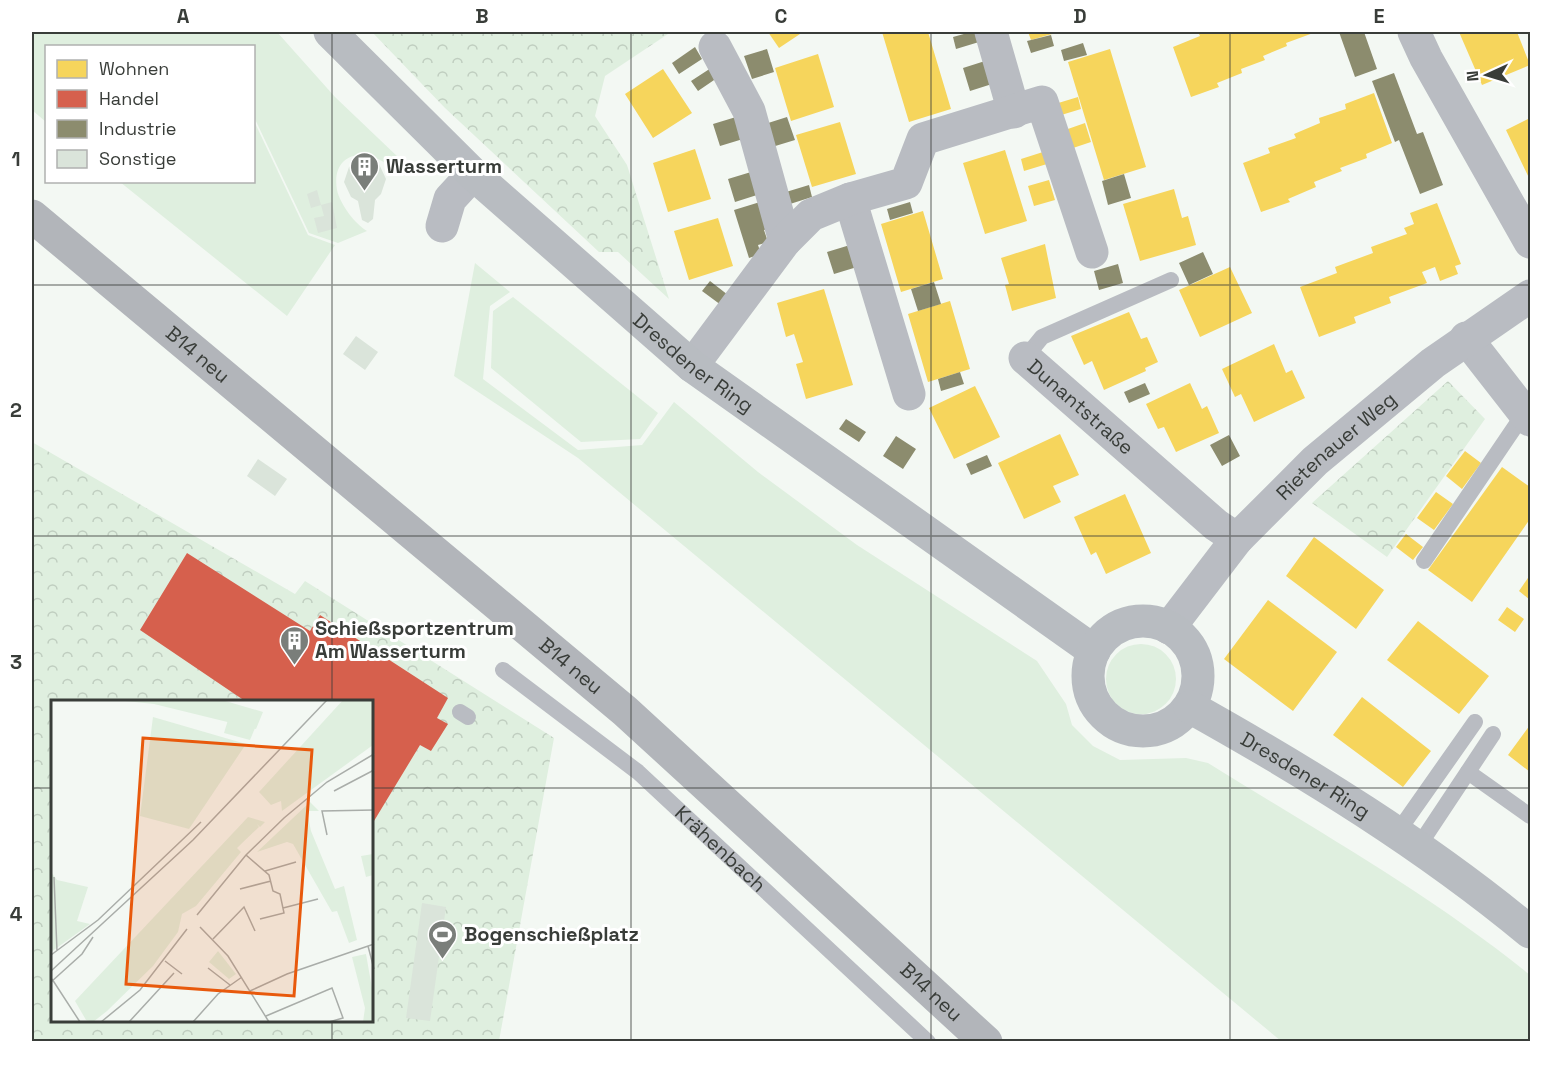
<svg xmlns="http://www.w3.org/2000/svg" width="1562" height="1073" font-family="'Space Grotesk',sans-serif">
  <defs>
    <pattern id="park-crowns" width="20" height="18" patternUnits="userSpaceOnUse" patternTransform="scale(1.5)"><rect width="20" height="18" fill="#dfefdf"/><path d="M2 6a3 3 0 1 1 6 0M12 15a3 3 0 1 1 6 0" fill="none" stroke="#c0cec0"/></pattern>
  </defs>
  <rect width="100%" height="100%" fill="#f3f8f3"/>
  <path fill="#dfefdf" d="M32,32h245l58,65 64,61 -14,5c-24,-16 -54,-8 -48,27 3,14 18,34 30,41l-29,12 -29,-10 -55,-116v-71h-208v76l-14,-12z
    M254,121l54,114 27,10 -48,71 -167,-134h134z
    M475,263l35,29 -20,14 -7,73 95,71 64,-5 32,-43 84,70 99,73 180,116 29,43 6,21 21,21 27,14 66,-2 22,5c109,68 222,131 322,212v66h-249l-703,-583 -124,-82z
    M513,297l145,116 -18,26 -59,3 -90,-74 2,-57z
    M1106 679a35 35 0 1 1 70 0a35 35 0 1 1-70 0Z"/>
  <path fill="url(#park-crowns)" fill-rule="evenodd" d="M372,32h299l-66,44 -10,40 32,49 42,134 -51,-47h-19l-154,-144z
    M1448,381l37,38 -98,138 -75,-54z
    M32,442l263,152 10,-13 249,157 -55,303 -467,-2zM52,701h320v319h-320z"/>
  <path fill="#f6d55c" d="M768,32h35l-24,16z
    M882,32h46l23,77 -42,13z
    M1028,32h31l-28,8z
    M1198,32h118l-30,11 1,3 -24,10 2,4 -24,9 1,4 -25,10 2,4 -28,10 -18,-50 27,-11z
    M1459,32h58l13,33 -48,20z
    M1110,49l36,118 -42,13 -36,-118z
    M818,54l16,53 -43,14 -16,-53z
    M663,69l29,44 -39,25 -28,-44z
    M1374,93l18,50 -26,11 1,4 -27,10 2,3 -28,11 2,5 -28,12 2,3 -29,10 -18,-49 27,-10 -2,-5 28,-10 -2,-4 26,-11 -1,-5 27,-9 -1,-5z
    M1078,97l3,12 -23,7 -3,-12z
    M1530,118v62l-24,-50z
    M840,122l16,52 -44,13 -16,-52z
    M1085,123l6,19 -21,7 -5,-19z
    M695,149l16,50 -43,13 -15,-49z
    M1005,150l22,71 -42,13 -22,-71z
    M1043,152l4,12 -23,7 -3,-12z
    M1049,180l6,20 -21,6 -6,-20z
    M1174,189l8,29 6,-2 8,29 -56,16 -17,-57z
    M1437,203l24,61 -6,2 3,8 -18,7 -5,-14 -13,5 5,11 -38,14 2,6 -37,14 2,6 -37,14 -19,-50 37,-14 -2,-6 38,-14 -2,-6 36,-13 -3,-6 10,-4 -4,-11z
    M923,211l20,68 -42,13 -20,-68z
    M718,218l15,48 -44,14 -15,-49z
    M1045,244l11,54 -44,13 -7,-26 4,-1 -8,-26z
    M1230,267l22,46 -52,24 -21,-47z
    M824,289l29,96 -47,14 -10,-35 7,-2 -9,-28 -8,3 -9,-34z
    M950,301l20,68 -42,13 -20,-68z
    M1129,312l12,27 6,-2 11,25 -13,6 1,3 -42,19 -12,-29 -8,4 -13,-29z
    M1274,344l12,29 6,-3 13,28 -51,24 -13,-28 -6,3 -13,-28z
    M1190,383l12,26 5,-3 12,27 -43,19 -12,-25 -6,2 -12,-25z
    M975,386l25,51 -46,22 -25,-51z
    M1060,434l19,41 -26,11 8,16 -37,17 -26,-56z
    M1465,451l16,12 -19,26 -16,-13z
    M1502,467l28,20v32l-58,83 -44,-32z
    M1436,492l17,12 -19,26 -17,-12z
    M1125,494l26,59 -45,21 -10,-22 -5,3 -17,-38z
    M1406,534l17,13 -10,13 -17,-13z
    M1314,537l70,53 -28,39 -70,-53z
    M1530,575v25l-11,-9z
    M1268,600l69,52 -44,59 -69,-52z
    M1507,607l17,12 -9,13 -17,-12z
    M1418,621l71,55 -30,38 -72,-54z
    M1362,697l69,54 -28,36 -70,-52z
    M1530,725v47l-22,-17z"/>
  <path fill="#d6604d" d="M187,553l123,78 10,-16 128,83 -11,20 11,6 -17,27 -11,-6 -46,76 -2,-120h-127l-105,-71z"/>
  <path fill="#8c8c6e" d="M971,32h5l3,10 -23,7 -3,-12z
    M1339,32h25l13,37 -22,8z
    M1051,35l3,11 -23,7 -4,-12z
    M1083,43l4,12 -23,6 -3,-11z
    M695,47l7,12 -23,15 -7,-11z
    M767,49l7,23 -22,7 -8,-23z
    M985,61l7,23 -22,7 -7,-23z
    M711,68l6,10 -19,13 -7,-10z
    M1394,73l23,61 6,-2 20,53 -23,9 -21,-54 -4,2 -23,-61z
    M736,117l7,22 -23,7 -7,-22z
    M787,117l8,23 -23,7 -7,-23z
    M751,172l6,23 -22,7 -7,-23z
    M1124,174l7,24 -23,7 -6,-24z
    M809,185l3,12 -22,7 -4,-12z
    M760,202l8,27 -4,1 4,12 -10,3 3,9 -12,4 -15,-48z
    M910,202l3,11 -23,7 -3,-11z
    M850,245l7,22 -23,7 -7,-22z
    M1203,252l10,22 -24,11 -10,-22z
    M1118,264l5,19 -24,7 -5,-19z
    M710,281l18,14 -7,10 -19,-14z
    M934,282l7,22 -23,7 -7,-22z
    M960,372l4,12 -23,7 -3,-12z
    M1145,383l5,11 -21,9 -5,-11z
    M846,419l20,13 -7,10 -20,-13z
    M1229,435l11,21 -18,10 -12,-21z
    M896,436l20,13 -13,20 -20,-13z
    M987,455l5,11 -21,9 -5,-11z"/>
  <path fill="#dae4da" d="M364,159l15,5 7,15 -5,15 -6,6 -2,19 -5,4 -6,-3 -4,-19 -7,-4 -7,-15 5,-15z
    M317,190l4,15 -10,3 -4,-14z
    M332,202l5,26 -19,5 -4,-15 10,-2 -3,-11z
    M356,336l22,16 -13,18 -22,-16z
    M258,459l29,20 -12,17 -28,-20z
    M422,903l24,4 -16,114 -24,-3z"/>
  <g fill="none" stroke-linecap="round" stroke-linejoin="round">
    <g stroke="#b9bcc2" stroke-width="16">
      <path d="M1025,358l17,-21 129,-57"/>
      <path d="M1424,561l101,-149"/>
      <path id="s1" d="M503,670l135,102 290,270"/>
      <path d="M460,712l8,5"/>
      <path d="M1468,772l62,44"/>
      <path d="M1397,833l78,-111"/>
      <path d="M1418,847l75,-113"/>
    </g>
    <g stroke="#b9bcc2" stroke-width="33">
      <path d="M991,32l23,80"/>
      <path d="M1414,32l12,26 104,184"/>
      <path d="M715,47l34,64 36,130"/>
      <path d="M850,199l59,195"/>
      <path d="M442,226l8,-27 23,-25"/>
      <path d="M1466,338l64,82"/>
      <path id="s2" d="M1025,358l191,167 21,14"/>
      <path d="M692,366l93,-125 26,-26 39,-16 56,-16 17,-44 119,-37 50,150"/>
      <path id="s3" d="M1169,628l68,-89 78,-78 118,-98 97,-67"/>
    </g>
    <g stroke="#b8bcc1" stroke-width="33">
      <path id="s4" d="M330,32l143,142 219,192 402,285"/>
      <circle cx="1143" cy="676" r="55"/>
      <path id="s5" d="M1190,707c118,66 235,138 340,225"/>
    </g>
    <path stroke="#b2b5ba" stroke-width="33" id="s6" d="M32,216l593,495 361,331"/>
  </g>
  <path fill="none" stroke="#393d39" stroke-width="1.5" stroke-opacity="0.55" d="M332,32v669M631,32v1010M931,32v1010M1230,32v1010M32,285h1498M32,536h1498M32,788h20M372,788h1158M332,1020v22"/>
  <defs>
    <symbol id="building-pin" viewBox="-11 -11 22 30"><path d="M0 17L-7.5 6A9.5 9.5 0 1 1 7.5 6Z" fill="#7a7e7a" stroke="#fff"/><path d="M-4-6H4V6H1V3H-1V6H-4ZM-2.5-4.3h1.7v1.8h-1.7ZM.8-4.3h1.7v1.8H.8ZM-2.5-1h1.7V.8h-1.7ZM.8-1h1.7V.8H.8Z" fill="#fff"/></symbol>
    <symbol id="stadium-pin" viewBox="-11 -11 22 30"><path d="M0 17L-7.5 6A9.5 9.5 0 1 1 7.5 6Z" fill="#7a7e7a" stroke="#fff"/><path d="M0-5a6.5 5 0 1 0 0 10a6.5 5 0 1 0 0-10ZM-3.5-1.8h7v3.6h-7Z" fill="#fff"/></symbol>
  </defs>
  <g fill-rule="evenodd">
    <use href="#building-pin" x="348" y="150" width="33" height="45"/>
    <use href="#building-pin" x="278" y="624" width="33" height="45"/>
    <use href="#stadium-pin" x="426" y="918" width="33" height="45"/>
  </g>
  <g text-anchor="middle" stroke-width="6" stroke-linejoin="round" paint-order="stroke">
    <g font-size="20" font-weight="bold" fill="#393d39" stroke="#fff" text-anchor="start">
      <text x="386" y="173">Wasserturm</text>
      <text x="315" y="635">Schießsportzentrum<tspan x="315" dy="23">Am Wasserturm</tspan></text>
      <text x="464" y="941">Bogenschießplatz</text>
    </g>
    <g font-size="20" fill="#393d39" stroke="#fff">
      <text dy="7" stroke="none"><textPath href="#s6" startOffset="216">B14 neu</textPath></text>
      <text dy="7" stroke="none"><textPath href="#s4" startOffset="492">Dresdener Ring</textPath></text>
      <text dy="7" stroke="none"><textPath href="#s2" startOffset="74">Dunantstraße</textPath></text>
      <text dy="7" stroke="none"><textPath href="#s3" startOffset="248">Rietenauer Weg</textPath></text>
      <text dy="7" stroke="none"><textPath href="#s6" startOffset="702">B14 neu</textPath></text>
      <text dy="7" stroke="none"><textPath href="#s5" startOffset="134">Dresdener Ring</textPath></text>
      <text dy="7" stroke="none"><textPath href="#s1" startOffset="282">Krähenbach</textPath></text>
      <text dy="7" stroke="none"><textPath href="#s6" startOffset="1188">B14 neu</textPath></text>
    </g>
  </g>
  <g transform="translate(51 700)">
    <rect width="322" height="322" fill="#f3f8f3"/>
    <path d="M65,0h106l41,12 -7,17 -102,-25zM292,0h30v45l-91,66 -1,-10 -10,4 -12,-13zM197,117l17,5 -5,5 -3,-3 2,3 -22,21 4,4 -45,54 -14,8 -4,18 -25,34 -46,45 -14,11 -7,-2 -11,-19zM322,154v21l-7,2 -5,-21z" fill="#dfefdf"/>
    <path d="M102,17l93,27 -57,85 -49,-13zM259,102l9,9h-12l4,20 24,58 9,-3 13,54 -8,3 -12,-32 -5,1 -39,-68 -6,-2 -30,10zM167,251l18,23 -7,5 -20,-17zM315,254l7,40v28h-10l2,-14 -13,-51z" fill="#dfefdf"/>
    <path d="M177,20l27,8 -5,12 -26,-7zM0,172l6,8 31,7 -11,34 13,3 -39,28z" fill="#dfefdf"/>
    <path fill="none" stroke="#a9ada9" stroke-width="1.5" d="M283,91l40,-21M276,135l-5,-24 52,-1M195,155l23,20 4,16 7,3 4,19 -24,6M214,171l31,-9M3,177l3,74M189,189l31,-8M232,208l35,-9M146,215l49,-60 38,-37 43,-36 47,-28M149,227l28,29 41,66M162,239l31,-32 11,24M317,246l6,23M0,255l47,-35 103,-98M114,261l17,13M157,268l22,17M0,271l142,-131 134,-140M1,279l28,43M0,282l31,-28 11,-17M199,291l37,-17 87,-30M215,316l66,-28 11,30 -14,4M50,322l39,-32 47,-61M78,322l45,-49M142,322l25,-28 24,-17"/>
    <path fill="#e8590c" fill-opacity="0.15" stroke="#e8590c" stroke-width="3" d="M92,38l169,12 -18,246 -168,-12z"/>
    <rect width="322" height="322" fill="none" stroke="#393d39" stroke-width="3"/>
  </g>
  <rect width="1562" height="1073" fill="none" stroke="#ffffff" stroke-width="66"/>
  <rect x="45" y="45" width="210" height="138" fill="#ffffff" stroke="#b0b1b0" stroke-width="1.5"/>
  <rect x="57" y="60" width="30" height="18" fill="#f6d55c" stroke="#b0b1b0" stroke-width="1.5"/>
  <text x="99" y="75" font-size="18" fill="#393d39">Wohnen</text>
  <rect x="57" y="90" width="30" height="18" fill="#d6604d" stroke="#b0b1b0" stroke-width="1.5"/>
  <text x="99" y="105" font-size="18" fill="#393d39">Handel</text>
  <rect x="57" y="120" width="30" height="18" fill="#8c8c6e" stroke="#b0b1b0" stroke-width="1.5"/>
  <text x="99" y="135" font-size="18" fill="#393d39">Industrie</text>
  <rect x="57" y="150" width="30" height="18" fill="#dae4da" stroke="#b0b1b0" stroke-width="1.5"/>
  <text x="99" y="165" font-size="18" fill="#393d39">Sonstige</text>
  <g transform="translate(1487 75) rotate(266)" stroke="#ffffff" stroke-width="4.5" paint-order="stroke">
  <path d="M0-4.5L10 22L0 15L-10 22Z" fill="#393d39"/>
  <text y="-9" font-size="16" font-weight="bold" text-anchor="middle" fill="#393d39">N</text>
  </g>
  <rect x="33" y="33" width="1496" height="1007" fill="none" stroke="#393d39" stroke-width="2"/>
  <g font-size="20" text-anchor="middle" font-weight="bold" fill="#393d39">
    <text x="183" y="23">A</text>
    <text x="482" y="23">B</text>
    <text x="781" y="23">C</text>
    <text x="1080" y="23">D</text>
    <text x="1379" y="23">E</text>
    <text x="16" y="166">1</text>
    <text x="16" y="417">2</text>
    <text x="16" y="669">3</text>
    <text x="16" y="921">4</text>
  </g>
</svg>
